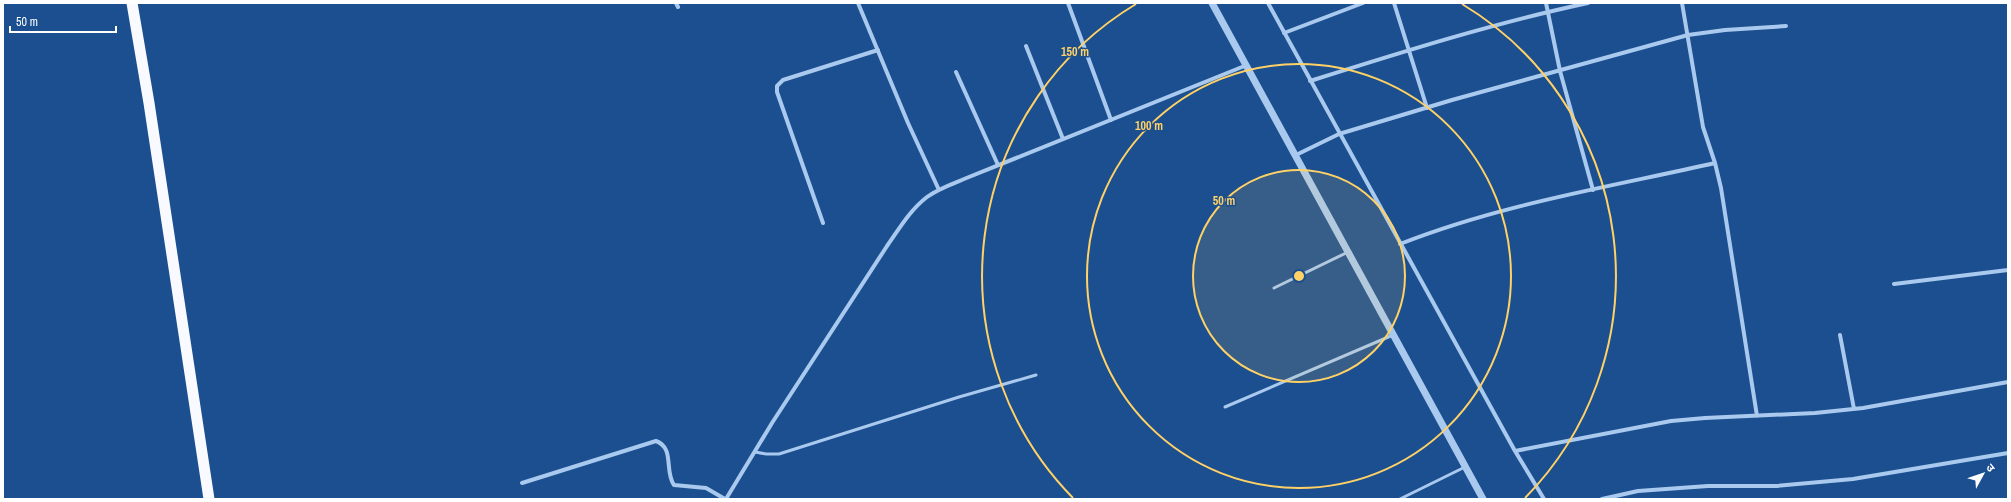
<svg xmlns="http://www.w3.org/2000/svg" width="2011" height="502" font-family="'Archivo Narrow','Noto Sans Devanagari',sans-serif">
  <rect width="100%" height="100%" fill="#1b4f8f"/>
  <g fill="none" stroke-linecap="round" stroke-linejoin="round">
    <path stroke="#a9c9ee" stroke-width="3" d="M1274,288l74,-36
      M1225,407l168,-72
      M755,452l11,2h13l180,-57 77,-22
      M1400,499l65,-32"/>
    <path stroke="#a9c9ee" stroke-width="4" d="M676,3l2,4
      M858,3l50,120 31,67
      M1068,3l43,117
      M1268,3l247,448 29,48
      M1394,3l33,105
      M1546,3l14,68 33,119
      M1682,3l21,124 12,36 6,25 36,228
      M1284,33l79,-30
      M1026,46l37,93
      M956,72l42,93
      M1310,81c92,-29 184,-58 278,-78
      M1296,155l43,-21 113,-34 236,-65 37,-5 61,-4
      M823,223l-46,-131v-6l6,-6 95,-30
      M1400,244c102,-40 209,-57 315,-81
      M1894,284l114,-14
      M1840,335l14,74
      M1515,451l156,-30 34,-3 110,-5 48,-5 145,-26
      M522,483l134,-42c19,7 8,30 18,44l32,3 19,11
      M726,499l46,-76 115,-177c12,-17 23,-36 40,-49 12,-9 28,-14 42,-20l278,-112
      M1602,499l36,-8 70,-5h68l77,-7 155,-26"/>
    <path stroke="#a9c9ee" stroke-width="7" d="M1212,3l271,496"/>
    <path stroke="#f8faff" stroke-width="11" d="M132,3l17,100 60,396"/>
  </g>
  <circle cx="1299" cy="276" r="106" fill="#ffd166" fill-opacity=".12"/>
  <g fill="none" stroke="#ffd166" stroke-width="2">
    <circle cx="1299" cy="276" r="106"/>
    <circle cx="1299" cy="276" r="212"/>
    <path d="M1073 498A317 317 0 0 1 1136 4M1462 4A317 317 0 0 1 1525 498"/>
  </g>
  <circle cx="1299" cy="276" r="6" fill="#ffd166" stroke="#1b4f8f" stroke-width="2"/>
  <g font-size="12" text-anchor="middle" font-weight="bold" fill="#ffd166" stroke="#1b4f8f" stroke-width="3" stroke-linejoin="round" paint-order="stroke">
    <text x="1075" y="56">150 m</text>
    <text x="1149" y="130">100 m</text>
    <text x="1224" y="205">50 m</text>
  </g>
  <rect width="2011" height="502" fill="none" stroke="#ffffff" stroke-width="8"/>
  <g transform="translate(1983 474) rotate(50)" stroke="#1b4f8f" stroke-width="3" paint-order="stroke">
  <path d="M0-3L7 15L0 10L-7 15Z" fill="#ffffff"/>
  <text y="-6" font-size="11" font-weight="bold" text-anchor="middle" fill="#ffffff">उ</text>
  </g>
  <path d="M10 26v6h106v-6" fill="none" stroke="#ffffff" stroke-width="2"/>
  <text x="16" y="26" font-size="12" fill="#ffffff" stroke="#1b4f8f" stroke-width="3" paint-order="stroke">50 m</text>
</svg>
